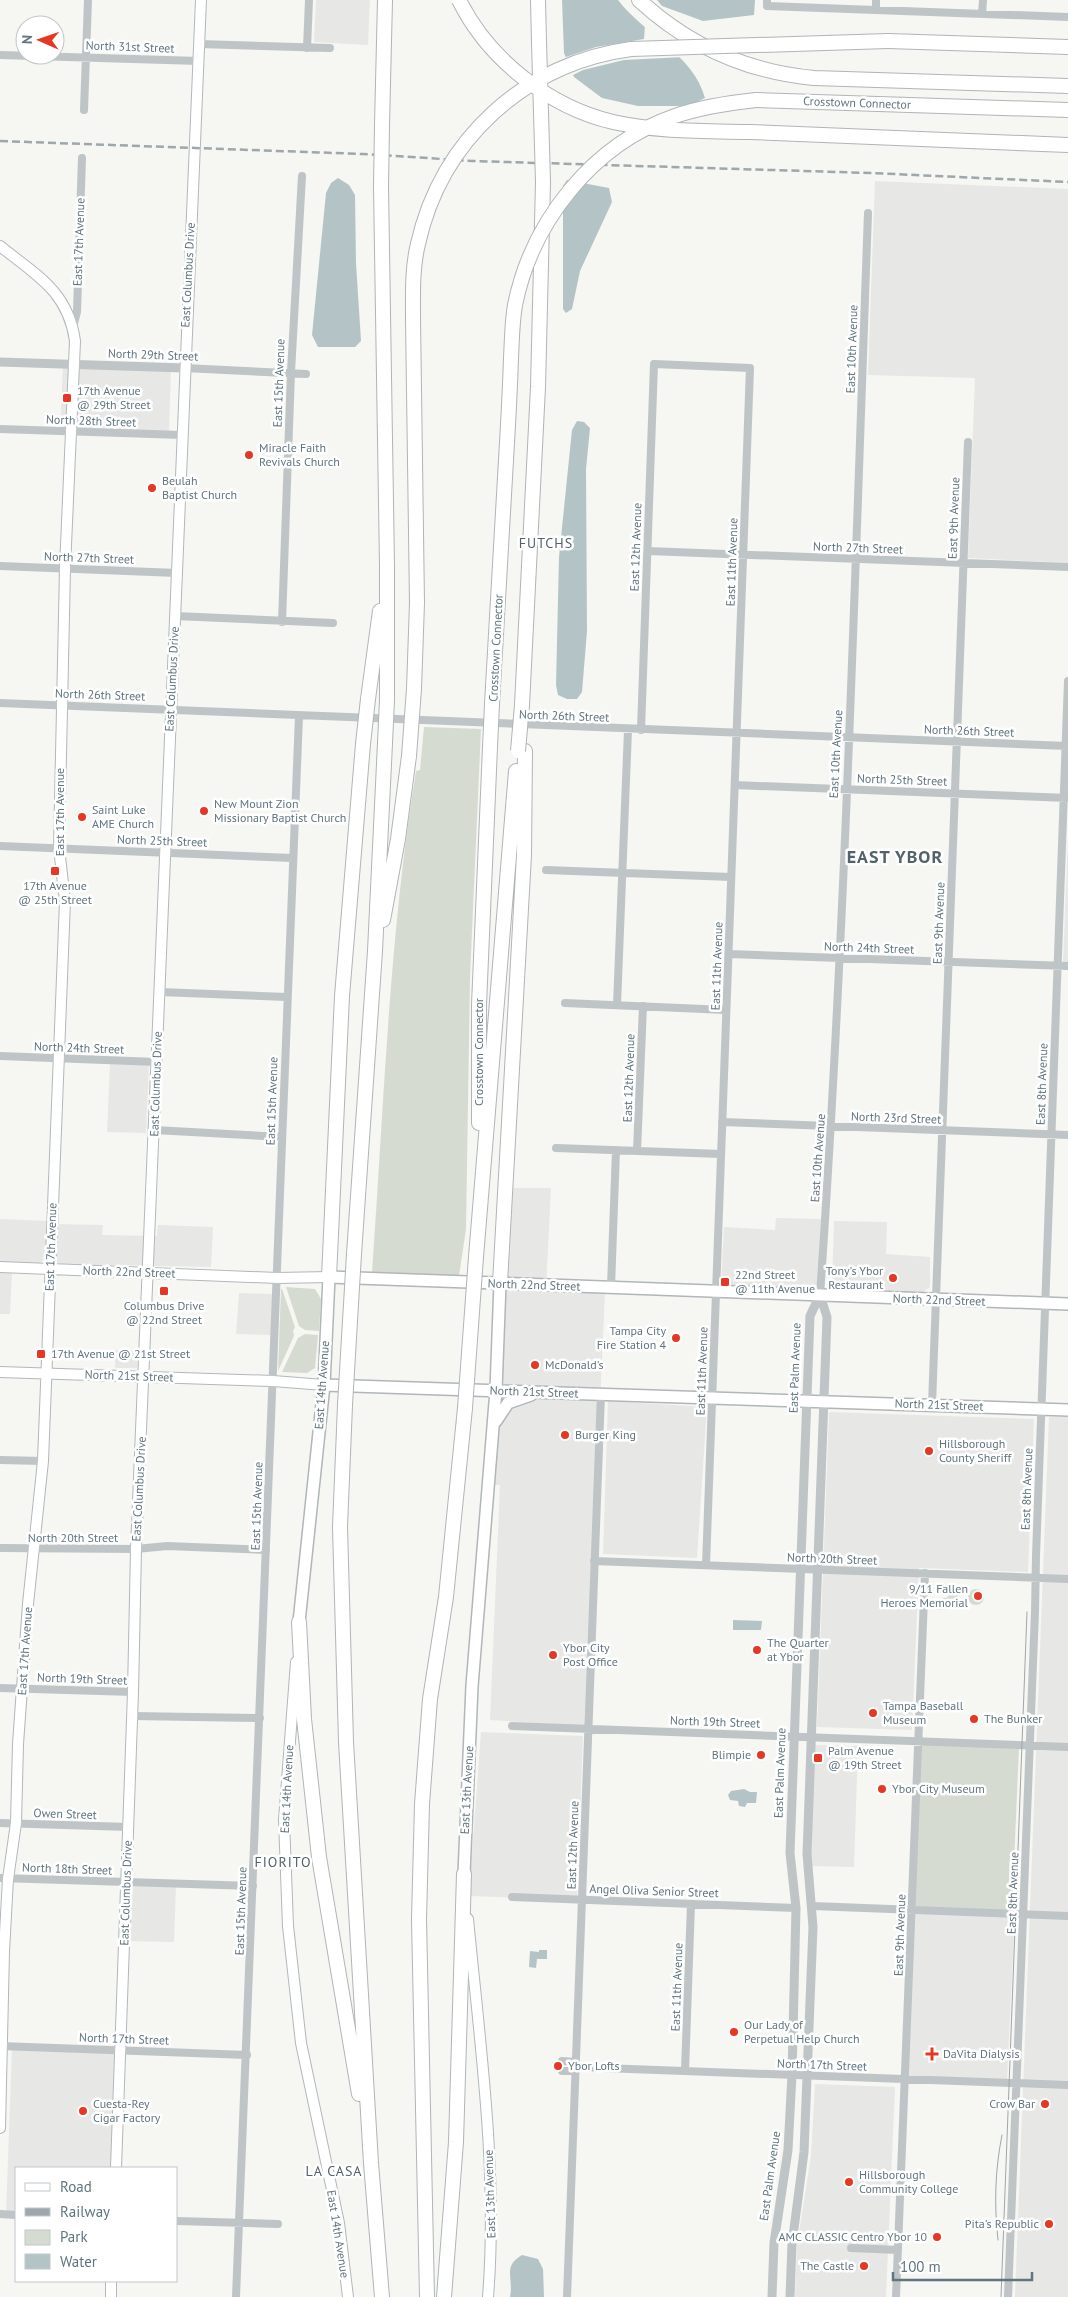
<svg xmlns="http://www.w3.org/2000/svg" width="1068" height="2297" font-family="'PT Sans',sans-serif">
  <rect width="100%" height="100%" fill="#f6f6f2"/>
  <path fill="#e7e7e6" d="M316,0h54l-2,45 -54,-3z
    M875,181l193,8v374l-100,-5 7,-180 -107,-3z
    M63,366l108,2 -2,64 -109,-2z
    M1068,836v126h-5z
    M110,1064l39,1 -3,68 -39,-1z
    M508,1188h43l-5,101 59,2 -19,435 -96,-6 10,-235h-8z
    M776,1218l45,1 -3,65 -10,5 -87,-5 3,-57 51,3z
    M0,1219l47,2 -2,38 -6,5 -39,-1z
    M834,1221l53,1 -1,32 44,3v30l-7,5 -91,-5z
    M55,1224l48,1 -1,10 55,1 1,-11 55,2 -2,40 -157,-3z
    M0,1272h12l-2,42h-10z
    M239,1293l36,1 -2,41 -37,-1z
    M115,1350l23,1 -1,17h-22z
    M608,1401l99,6 -10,151 -94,-4z
    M829,1412l205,7 -6,153 -109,-4 -7,162 -95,-3z
    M1049,1417h19v880h-53z
    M481,1732l102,4 -6,164 -106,-4v-29z
    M815,1745l43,1 -4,121 -44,-1z
    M127,1884l49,1 -2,57 -50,-1z
    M913,1910l102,4 -8,167 -99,-4z
    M12,2049l107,4 -4,115h-99v46h-10z
    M815,2084l80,3 -9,210h-91l2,-52 14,-89z"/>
  <path fill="#d6dbd2" d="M424,727l57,2 -11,248 -4,252 -7,47 -87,-4c12,-167 17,-336 44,-501l4,-1z
    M286,1287l29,2 6,10 -2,32 -14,-1 -6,-4z
    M281,1289h1l13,38 -2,4 1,5 -16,35z
    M305,1334l13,1 -3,33 -8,5 -25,-1 16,-34z
    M950,1587h10l-3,15 -9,7 -11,1v-10l11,-3z
    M968 1597a8 8 0 1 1 16 0a8 8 0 1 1-16 0Z
    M920,1743l99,4 -7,164 -97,-3z"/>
  <path fill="#b4c4c6" d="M562,0h56c27,35 75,54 87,98l-17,8h-50l-36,-8 -28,-21 -10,-24z
    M657,0h98l-1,15 -51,6 -41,-15z
    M338,178l11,7 6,10 1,68 5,78 -6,6h-37l-6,-12 14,-142 5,-10z
    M567,180l42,8 3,14 -32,69 -8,38 -6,4 -3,-4v-123z
    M577,421l7,1 6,6 -4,41 1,162 -5,61 -5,7h-10l-9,-4 -2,-10 3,-128 13,-127z
    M733,1620l29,1 -1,9h-28z
    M744,1789l6,3h7l-1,11h-9l-2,4 -6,-1 -1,-5 -8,-1 -2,-5 3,-4z
    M539,1950h8v9h-10l-1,9 -7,-1 1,-16 9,1z
    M522,2255l16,4 5,10 1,28h-34c4,-20 -8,-30 12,-42z"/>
  <path fill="#f6f6f2" d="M645,25l39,32 -60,3 -41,10 -12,6 -8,-18 33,-11 48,-8z"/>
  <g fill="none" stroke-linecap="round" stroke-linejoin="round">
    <defs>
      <path id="secondary" d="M0,246c36,29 68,45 75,95l-10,227 -6,280 6,53 -22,560 -15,143 -10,140 -2,79 -8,56 -4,72 -4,177
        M0,1267l277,11 52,-1
        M0,1372l273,9 51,4
        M296,1662l-12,158 4,106 13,117 38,180 9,74
        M468,1919c12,125 30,252 20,378
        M116,2168l17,-476 3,-143 65,-1549
        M111,2297v-16"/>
      <path id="primary" d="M324,1385l744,25
        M496,1421l12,-18 23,-8
        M299,1622l25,-237 5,-108 739,27
        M464,1874l8,-188 24,-296 4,-107"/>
      <path id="motorway" d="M538,0l1,42
        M639,0c49,45 108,72 175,78l254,8
        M888,41l180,6
        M756,100l312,10
        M382,125l3,-125
        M750,132l318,13
        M381,186l6,380v134
        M413,319l4,284 -3,86
        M368,699l12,-88
        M492,704l14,-244
        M522,705l16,-318 5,-205
        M383,920l15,-81 11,-83
        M479,1123v-118l11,-258
        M354,1254l21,-303 10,-208
        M476,1257l40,-486
        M329,1277l13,-281 21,-252
        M500,1283l24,-428 1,-104
        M345,1405l-5,122 6,215 25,421 11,134
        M299,1622l5,97 15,138 40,237
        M427,2297l-8,-378 3,-115 8,-105 16,-102 19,-189
        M444,2297l12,-155 8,-268"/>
    </defs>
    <use href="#secondary" stroke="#b1b8bb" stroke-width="12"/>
    <use href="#primary" stroke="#b0b6b9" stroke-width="14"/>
    <use href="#motorway" stroke="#b0b5b8" stroke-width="16"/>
    <path stroke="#bfc4c7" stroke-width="8" d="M767,0v6l301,11
      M876,10v-10
      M982,14l1,-14
      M199,44l131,4
      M307,48l2,-48
      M0,55l199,6
      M84,110l4,-110
      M73,327l4,-15 5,-154
      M184,368l122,6
      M0,429l182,6
      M648,551l420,16
      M0,566l177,7
      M175,616l158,7
      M282,622l9,-250 11,-196
      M0,703c356,16 712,30 1068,43
      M641,730l13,-366 96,4 -44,1197
      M735,785l333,13
      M0,846l293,12
      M546,870l185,7
      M729,954l339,12
      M160,992l127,5
      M565,1003l161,7
      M617,1005l11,-275
      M0,1056l157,6
      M722,1122l346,13
      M154,1130l128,7
      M556,1148l165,6
      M637,1151l6,-145
      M611,1287l5,-137
      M820,1295c25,-360 35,-721 48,-1082
      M932,1405l36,-963
      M0,1460l43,1
      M0,1548l136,1 31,-3 99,4
      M594,1561l474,18
      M0,1688l133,4
      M133,1716l127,2
      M512,1726l556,21
      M0,1823l129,4
      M0,1878l253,8
      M512,1897l284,11
      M813,1906l255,10
      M0,2046l247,9
      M562,2061l14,1
      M576,2067l492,18
      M562,2071h13
      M685,2071l6,-167
      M0,2214l16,1
      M176,2221l102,3
      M851,2248l47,2
      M236,2297l63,-1581
      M567,2297l34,-903
      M896,2297l29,-724
      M1008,2297l27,-685 1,-56 32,-875"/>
    <path stroke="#bfc4c7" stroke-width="9" d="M0,362l184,6
      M772,2297l2,-54 14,-93 4,-75 4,-167 -6,-55 20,-537 10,-21
      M790,2297l2,-53 12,-92 9,-225 -6,-73 20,-537 -7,-22"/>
    <use href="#secondary" stroke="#fff" stroke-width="10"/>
    <use href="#primary" stroke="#fff" stroke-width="11"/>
    <use href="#motorway" stroke="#fff" stroke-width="14"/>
    <path stroke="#9ea7ab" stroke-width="1" d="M998,2240c-4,-35 -3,-70 4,-105
      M1001,2297l26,-685"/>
    <path stroke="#9ea7ab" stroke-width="2.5" stroke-dasharray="8 4" stroke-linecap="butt" d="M0,141l363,13 110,7 398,12 197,9"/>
    <defs>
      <path id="motorway-bridge" d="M459,0c29,59 90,107 154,122 45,10 92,9 137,10
        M539,42l4,140
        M381,186l1,-61
        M413,319c0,-25 -1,-51 5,-75 23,-105 108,-181 213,-195l257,-8
        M506,460c2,-34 4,-68 5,-102 1,-18 1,-36 4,-53 17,-84 78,-161 160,-189 26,-9 53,-13 81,-16
        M385,743l2,-43
        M363,744l5,-45
        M490,747l2,-43
        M518,751l4,-46
        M409,756l5,-67
        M345,1405l9,-151
        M465,1408l11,-151"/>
    </defs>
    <use href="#motorway-bridge" stroke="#b0b5b8" stroke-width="16" stroke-linecap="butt"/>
    <use href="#motorway-bridge" stroke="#fff" stroke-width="14"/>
  </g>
  <g fill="#e53723" stroke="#fff" stroke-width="2">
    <rect x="62" y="393" width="10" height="10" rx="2.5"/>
    <circle cx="249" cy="455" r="5"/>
    <circle cx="152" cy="488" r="5"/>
    <circle cx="204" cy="811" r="5"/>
    <circle cx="82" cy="817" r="5"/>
    <rect x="50" y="866" width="10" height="10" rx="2.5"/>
    <circle cx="893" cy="1278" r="5"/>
    <rect x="720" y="1277" width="10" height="10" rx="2.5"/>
    <rect x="159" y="1286" width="10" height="10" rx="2.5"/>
    <circle cx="676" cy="1338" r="5"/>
    <rect x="36" y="1349" width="10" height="10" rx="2.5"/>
    <circle cx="535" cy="1365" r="5"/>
    <circle cx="565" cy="1435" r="5"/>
    <circle cx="929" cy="1451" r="5"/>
    <circle cx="978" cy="1596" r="5"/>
    <circle cx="757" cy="1650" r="5"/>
    <circle cx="553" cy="1655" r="5"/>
    <circle cx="873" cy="1713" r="5"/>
    <circle cx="974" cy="1719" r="5"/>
    <circle cx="761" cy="1755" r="5"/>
    <rect x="813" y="1753" width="10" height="10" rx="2.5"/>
    <circle cx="882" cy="1789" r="5"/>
    <circle cx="734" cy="2032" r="5"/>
    <path d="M929.5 2046.5h5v5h5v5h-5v5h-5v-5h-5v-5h5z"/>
    <circle cx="558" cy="2066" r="5"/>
    <circle cx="1045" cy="2104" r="5"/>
    <circle cx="83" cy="2111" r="5"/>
    <circle cx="849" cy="2182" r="5"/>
    <circle cx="1049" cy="2224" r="5"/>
    <circle cx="937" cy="2237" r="5"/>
    <circle cx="864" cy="2266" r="5"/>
  </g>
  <g text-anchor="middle" stroke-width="5" stroke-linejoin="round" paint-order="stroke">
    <g font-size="12" fill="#61757e" stroke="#fff">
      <text transform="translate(130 47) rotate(2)" y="4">North 31st Street</text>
      <text transform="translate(857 103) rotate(2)" y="4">Crosstown Connector</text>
      <text transform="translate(79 242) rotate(-88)" y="4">East 17th Avenue</text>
      <text transform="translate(188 275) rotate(-87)" y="4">East Columbus Drive</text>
      <text transform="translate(852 349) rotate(-88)" y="4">East 10th Avenue</text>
      <text transform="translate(153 355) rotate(2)" y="4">North 29th Street</text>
      <text transform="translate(279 383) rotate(-88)" y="4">East 15th Avenue</text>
      <text transform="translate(91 421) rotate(2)" y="4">North 28th Street</text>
      <text transform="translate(954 518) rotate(-88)" y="4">East 9th Avenue</text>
      <text transform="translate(636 547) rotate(-88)" y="4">East 12th Avenue</text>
      <text transform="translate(858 548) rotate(2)" y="4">North 27th Street</text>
      <text transform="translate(89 558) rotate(2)" y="4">North 27th Street</text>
      <text transform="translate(732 562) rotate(-88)" y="4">East 11th Avenue</text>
      <text transform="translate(496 648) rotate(-87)" y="4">Crosstown Connector</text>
      <text transform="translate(172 679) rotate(-87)" y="4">East Columbus Drive</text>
      <text transform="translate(100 695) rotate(2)" y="4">North 26th Street</text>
      <text transform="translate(564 716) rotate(2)" y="4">North 26th Street</text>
      <text transform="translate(969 731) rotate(2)" y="4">North 26th Street</text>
      <text transform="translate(836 754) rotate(-87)" y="4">East 10th Avenue</text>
      <text transform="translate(902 780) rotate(2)" y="4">North 25th Street</text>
      <text transform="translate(60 812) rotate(-90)" y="4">East 17th Avenue</text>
      <text transform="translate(162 841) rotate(2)" y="4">North 25th Street</text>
      <text transform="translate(939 923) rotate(-88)" y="4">East 9th Avenue</text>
      <text transform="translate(869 948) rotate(2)" y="4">North 24th Street</text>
      <text transform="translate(717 966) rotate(-88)" y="4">East 11th Avenue</text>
      <text transform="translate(79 1048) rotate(2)" y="4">North 24th Street</text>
      <text transform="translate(479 1052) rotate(-90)" y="4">Crosstown Connector</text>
      <text transform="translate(629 1078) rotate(-88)" y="4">East 12th Avenue</text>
      <text transform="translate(156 1084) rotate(-88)" y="4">East Columbus Drive</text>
      <text transform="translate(1042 1084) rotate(-88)" y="4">East 8th Avenue</text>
      <text transform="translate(272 1101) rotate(-88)" y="4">East 15th Avenue</text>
      <text transform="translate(896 1118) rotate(2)" y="4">North 23rd Street</text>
      <text transform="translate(818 1158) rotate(-86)" y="4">East 10th Avenue</text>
      <text transform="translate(51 1247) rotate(-88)" y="4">East 17th Avenue</text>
      <text transform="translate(129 1272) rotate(2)" y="4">North 22nd Street</text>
      <text transform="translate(534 1285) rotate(2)" y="4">North 22nd Street</text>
      <text transform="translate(939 1300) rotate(2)" y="4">North 22nd Street</text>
      <text transform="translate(795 1368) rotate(-88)" y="4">East Palm Avenue</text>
      <text transform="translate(702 1371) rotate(-88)" y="4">East 11th Avenue</text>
      <text transform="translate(129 1376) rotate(2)" y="4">North 21st Street</text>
      <text transform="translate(322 1385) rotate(-86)" y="4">East 14th Avenue</text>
      <text transform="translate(534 1392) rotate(2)" y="4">North 21st Street</text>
      <text transform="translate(939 1405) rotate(2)" y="4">North 21st Street</text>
      <text transform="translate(139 1489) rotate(-87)" y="4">East Columbus Drive</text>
      <text transform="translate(1027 1489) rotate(-88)" y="4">East 8th Avenue</text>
      <text transform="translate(257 1506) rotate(-88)" y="4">East 15th Avenue</text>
      <text x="73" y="1542">North 20th Street</text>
      <text transform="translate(832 1559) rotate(2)" y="4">North 20th Street</text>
      <text transform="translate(25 1651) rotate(-86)" y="4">East 17th Avenue</text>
      <text transform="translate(82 1679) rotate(2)" y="4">North 19th Street</text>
      <text transform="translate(715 1722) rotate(2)" y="4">North 19th Street</text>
      <text transform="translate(780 1773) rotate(-88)" y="4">East Palm Avenue</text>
      <text transform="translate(287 1789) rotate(-87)" y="4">East 14th Avenue</text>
      <text transform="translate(467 1790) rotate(-87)" y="4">East 13th Avenue</text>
      <text transform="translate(65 1814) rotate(2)" y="4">Owen Street</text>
      <text transform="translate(573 1845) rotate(-88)" y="4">East 12th Avenue</text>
      <text transform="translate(67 1869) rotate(2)" y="4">North 18th Street</text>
      <text transform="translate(654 1891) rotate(2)" y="4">Angel Oliva Senior Street</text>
      <text transform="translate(126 1893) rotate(-88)" y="4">East Columbus Drive</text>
      <text transform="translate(1013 1893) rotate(-88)" y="4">East 8th Avenue</text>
      <text transform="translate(241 1911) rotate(-88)" y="4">East 15th Avenue</text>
      <text transform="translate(900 1935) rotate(-88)" y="4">East 9th Avenue</text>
      <text transform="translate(677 1987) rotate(-88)" y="4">East 11th Avenue</text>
      <text transform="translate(124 2039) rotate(2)" y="4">North 17th Street</text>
      <text transform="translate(822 2065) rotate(2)" y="4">North 17th Street</text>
      <text transform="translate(770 2176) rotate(-82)" y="4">East Palm Avenue</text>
      <text transform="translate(490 2194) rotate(-92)" y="4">East 13th Avenue</text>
      <text transform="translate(338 2234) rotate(81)" y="4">East 14th Avenue</text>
    </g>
    <g font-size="12" fill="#61757e" stroke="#fff" text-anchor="start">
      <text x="77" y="395">17th Avenue<tspan x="77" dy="14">@ 29th Street</tspan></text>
      <text x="259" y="452">Miracle Faith<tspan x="259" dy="14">Revivals Church</tspan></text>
      <text x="162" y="485">Beulah<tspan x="162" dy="14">Baptist Church</tspan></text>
      <text x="214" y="808">New Mount Zion<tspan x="214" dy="14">Missionary Baptist Church</tspan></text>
      <text x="92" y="814">Saint Luke<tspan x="92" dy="14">AME Church</tspan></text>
      <text x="55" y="890" text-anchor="middle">17th Avenue<tspan x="55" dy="14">@ 25th Street</tspan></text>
      <text x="883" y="1275" text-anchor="end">Tony's Ybor<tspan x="883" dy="14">Restaurant</tspan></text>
      <text x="735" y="1279">22nd Street<tspan x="735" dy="14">@ 11th Avenue</tspan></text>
      <text x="164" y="1310" text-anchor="middle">Columbus Drive<tspan x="164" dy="14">@ 22nd Street</tspan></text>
      <text x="666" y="1335" text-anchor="end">Tampa City<tspan x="666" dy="14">Fire Station 4</tspan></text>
      <text x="51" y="1358">17th Avenue @ 21st Street</text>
      <text x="545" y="1369">McDonald's</text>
      <text x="575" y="1439">Burger King</text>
      <text x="939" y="1448">Hillsborough<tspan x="939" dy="14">County Sheriff</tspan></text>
      <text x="968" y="1593" text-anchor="end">9/11 Fallen<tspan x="968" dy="14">Heroes Memorial</tspan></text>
      <text x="767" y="1647">The Quarter<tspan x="767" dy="14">at Ybor</tspan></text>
      <text x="563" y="1652">Ybor City<tspan x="563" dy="14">Post Office</tspan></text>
      <text x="883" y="1710">Tampa Baseball<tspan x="883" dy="14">Museum</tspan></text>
      <text x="984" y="1723">The Bunker</text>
      <text x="828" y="1755">Palm Avenue<tspan x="828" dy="14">@ 19th Street</tspan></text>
      <text x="751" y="1759" text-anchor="end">Blimpie</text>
      <text x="892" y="1793">Ybor City Museum</text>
      <text x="744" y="2029">Our Lady of<tspan x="744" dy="14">Perpetual Help Church</tspan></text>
      <text x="943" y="2058">DaVita Dialysis</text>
      <text x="568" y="2070">Ybor Lofts</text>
      <text x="93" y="2108">Cuesta-Rey<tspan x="93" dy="14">Cigar Factory</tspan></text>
      <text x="1035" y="2108" text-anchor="end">Crow Bar</text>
      <text x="859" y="2179">Hillsborough<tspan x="859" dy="14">Community College</tspan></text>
      <text x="1039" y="2228" text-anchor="end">Pita's Republic</text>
      <text x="927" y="2241" text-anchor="end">AMC CLASSIC Centro Ybor 10</text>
      <text x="854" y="2270" text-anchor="end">The Castle</text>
    </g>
    <g font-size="14" letter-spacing="1" fill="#536269" stroke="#fff">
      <text x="546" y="548">FUTCHS</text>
      <text x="283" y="1867">FIORITO</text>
      <text x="334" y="2176">LA CASA</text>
    </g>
    <g font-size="18" font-weight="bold" letter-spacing="1" fill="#536269" stroke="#fff">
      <text x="895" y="863">EAST YBOR</text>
    </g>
  </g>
  <rect x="15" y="2167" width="162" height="115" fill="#ffffff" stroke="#c0c8cb"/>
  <rect x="25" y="2183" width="25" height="8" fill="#ffffff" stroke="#c0c8cb"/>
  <text x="60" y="2192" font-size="15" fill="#61757e">Road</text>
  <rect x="25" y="2208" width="25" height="8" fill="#9ea7ab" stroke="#c0c8cb"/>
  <text x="60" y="2217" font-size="15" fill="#61757e">Railway</text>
  <rect x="25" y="2230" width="25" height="15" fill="#d6dbd2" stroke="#c0c8cb"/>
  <text x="60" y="2242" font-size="15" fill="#61757e">Park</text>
  <rect x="25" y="2254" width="25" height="15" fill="#b4c4c6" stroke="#c0c8cb"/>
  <text x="60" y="2267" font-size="15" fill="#61757e">Water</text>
  <g transform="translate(40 40) rotate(272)"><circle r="24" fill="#ffffff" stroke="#c0c8cb"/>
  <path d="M0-4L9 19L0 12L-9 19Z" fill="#e53723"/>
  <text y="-8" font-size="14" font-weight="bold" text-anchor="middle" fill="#61757e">N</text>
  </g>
  <path d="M893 2272v8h139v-8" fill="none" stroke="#61757e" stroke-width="2.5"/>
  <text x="900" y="2272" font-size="15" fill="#61757e" stroke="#ffffff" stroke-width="4" paint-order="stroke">100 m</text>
</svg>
